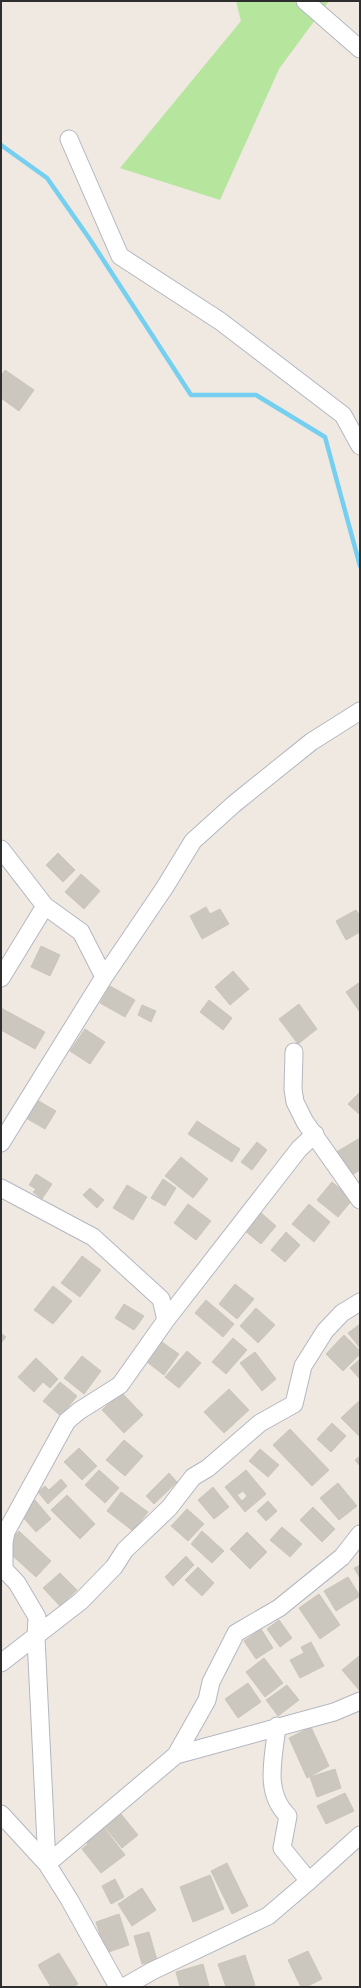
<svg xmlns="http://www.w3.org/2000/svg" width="361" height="1988" font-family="Jost,sans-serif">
  <rect width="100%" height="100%" fill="#efe9e1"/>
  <path fill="#b6e59e" d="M236,1h93l-50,68 -59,131 -100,-32 121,-147z"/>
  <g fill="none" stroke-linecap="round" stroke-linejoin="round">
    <path stroke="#75cff0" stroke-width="4.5" d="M1,145l46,33 42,60 102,157h65l69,42 35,129"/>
  </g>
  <path fill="#cbc7bf" stroke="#cbc5ba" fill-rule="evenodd" d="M5,370l29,20 -15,21 -18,-13v-22z
    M58,853l17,17 -12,12 -17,-17z
    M81,874l19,17 -16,18 -19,-17z
    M206,907l4,7 10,-5 9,15 -27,15 -12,-23z
    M356,910l4,6v16l-14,8 -10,-19z
    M41,946l19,9 -10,21 -19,-9z
    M233,971l16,18 -19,16 -15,-18z
    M360,982v29h-1l-13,-19z
    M110,986l25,14 -10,17 -25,-14z
    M209,1000l23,18 -9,12 -23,-18z
    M299,1004l18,25 -19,15 -19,-25z
    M142,1005l14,6 -5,11 -13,-7z
    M1,1008l44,24 -10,17 -34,-19z
    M85,1029l20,13 -15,22 -20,-13z
    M360,1092v21l-1,1 -11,-10z
    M37,1100l19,11 -11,18 -19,-11z
    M197,1121l43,28 -8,13 -44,-28z
    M360,1138v32l-13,8 -14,-24z
    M257,1142l10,8 -15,20 -11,-8z
    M181,1157l27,22 -15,19 -28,-22z
    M36,1174l16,10 -10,15 -9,-7 3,-3 -7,-4z
    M163,1179l13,9 -11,18 -14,-8z
    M332,1182l21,17 -15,18 -21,-17z
    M127,1185l20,12 -14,23 -20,-12z
    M90,1188l14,12 -7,8 -14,-13z
    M188,1204l23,17 -15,19 -22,-17z
    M309,1204l21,18 -16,20 -22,-18z
    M260,1212l16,14 -15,18 -17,-14z
    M286,1232l14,13 -15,17 -14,-12z
    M82,1256l19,14 -21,27 -19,-14z
    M235,1284l19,15 -17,20 -18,-15z
    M53,1286l19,15 -19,23 -19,-14z
    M206,1300l28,24 -11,13 -28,-24z
    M124,1304l20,12 -10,14 -19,-12z
    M256,1308l19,17 -17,18 -18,-17z
    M360,1324v24l-12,-15z
    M1,1333l5,4 -5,6z
    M344,1335l16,16v3l-17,17 -17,-17z
    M233,1338l14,12 -21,24 -14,-12z
    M162,1342l17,12 -15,21 -17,-13z
    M187,1351l14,12 -22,25 -14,-11z
    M255,1352l21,27 -14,12 -22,-28z
    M82,1356l19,15 -17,23 -20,-16z
    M36,1358l22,21 -8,9 -7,-6 -9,10 -16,-15z
    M360,1359v20l-10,-11z
    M60,1382l17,14 -16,20 -18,-15z
    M229,1389l20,21 -25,23 -20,-21z
    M121,1392l22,23 -19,18 -22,-23z
    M360,1400v37l-19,-19z
    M332,1423l14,13 -15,16 -14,-13z
    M290,1429l39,41 -17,16 -39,-41z
    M124,1440l19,16 -18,20 -19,-16z
    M79,1448l18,18 -15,14 -18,-18z
    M260,1449l19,16 -11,12 -19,-16z
    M360,1456v10l-5,-6z
    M99,1470l20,18 -14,15 -20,-18z
    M246,1470l20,24 -21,18 -20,-25zM243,1491l4,5 -5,5 -5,-6z
    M169,1473l8,9 -23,22 -8,-8z
    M61,1479l6,7 -19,18 -10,-12 7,-6 4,4z
    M338,1483l19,23 -18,14 -19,-22z
    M213,1487l16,20 -15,12 -16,-19z
    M121,1492l27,20 -15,19 -26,-20z
    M67,1495l28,29 -15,15 -29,-29z
    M35,1500l16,19 -15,13 -16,-18z
    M268,1501l9,10 -11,10 -9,-10z
    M313,1507l22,22 -13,13 -22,-22z
    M187,1509l17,15 -16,17 -17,-15z
    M282,1527l20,17 -12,13 -20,-17z
    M19,1531l32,30 -15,16 -32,-29z
    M202,1531l22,20 -12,12 -21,-19z
    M247,1532l20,20 -17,17 -20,-20z
    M186,1556l8,9 -21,21 -8,-9z
    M360,1565v13l-6,-10z
    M198,1567l16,16 -12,13 -17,-16z
    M60,1573l17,17 -17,16 -17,-18z
    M348,1577l12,19 -24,15 -12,-20z
    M319,1594l21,31 -20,14 -21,-31z
    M279,1620l13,18 -12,9 -13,-18z
    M261,1629l12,19 -17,11 -12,-18z
    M311,1642l13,24 -24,12 -10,-18 14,-7 -3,-6z
    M359,1656l1,1v34l-18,-21z
    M264,1658l19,25 -18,14 -19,-25z
    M248,1683l13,19 -23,16 -13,-19z
    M287,1685l12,15 -21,16 -12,-16z
    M311,1727l18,39 -22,12 -18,-40z
    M335,1769l6,19 -24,9 -7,-20z
    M345,1793l9,18 -28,13 -9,-18z
    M121,1814l17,21 -16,13 -17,-21z
    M102,1825l23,30 -24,18 -19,-24 6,-5 -4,-5z
    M227,1863l21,43 -16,8 -21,-43z
    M210,1875l14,34 -31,13 -13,-35z
    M115,1879l9,18 -13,7 -9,-18z
    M142,1888l14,22 -24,16 -14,-22z
    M119,1914l10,31 -23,8 -10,-31z
    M149,1932l8,28 -15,4 -8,-28z
    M308,1951l14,28 -16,8h-5l-13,-27z
    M59,1953l19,31 -5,3h-22l-13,-22z
    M245,1955l10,30 -6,2h-23l-8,-23z
    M203,1964l6,22 -29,1 -4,-15z"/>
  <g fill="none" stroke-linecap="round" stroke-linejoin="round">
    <defs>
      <path id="minor" d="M305,1l55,48
        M69,139l51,117 100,65 123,94 17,31
        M1,849l44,57 36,26 23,45
        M1,978l44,-72
        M294,1052l-1,37 2,13 10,20 55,78
        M1,1143l103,-166 61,-90 28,-46 41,-37 77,-62 49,-31
        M1,1188l92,49 68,62 5,21 -46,65 -41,26 -12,10 -61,111 -2,11v25
        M166,1320l133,-171 16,-15
        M1,1566l16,17 20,34 -1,21 11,226
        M1,1663l80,-62 33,-34 11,-17 44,-42 24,-31 15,-9 52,-45 34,-19 9,-38 22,-35 17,-18 18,-11
        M277,1726c-3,31 -14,66 11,90l-6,32 27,33 51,-46
        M176,1755l31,-55 4,-18 25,-49 43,-25 63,-51 18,-23
        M1,1814l46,50 22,35 49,88
        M47,1864l129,-109 158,-43 26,-11
        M124,1987l28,-16 116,-55 41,-35"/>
    </defs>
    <use href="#minor" stroke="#b4b7c1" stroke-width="19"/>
    <use href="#minor" stroke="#fff" stroke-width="17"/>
  </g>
  <rect width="361" height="1988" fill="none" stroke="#2e2e2e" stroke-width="4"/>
</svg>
